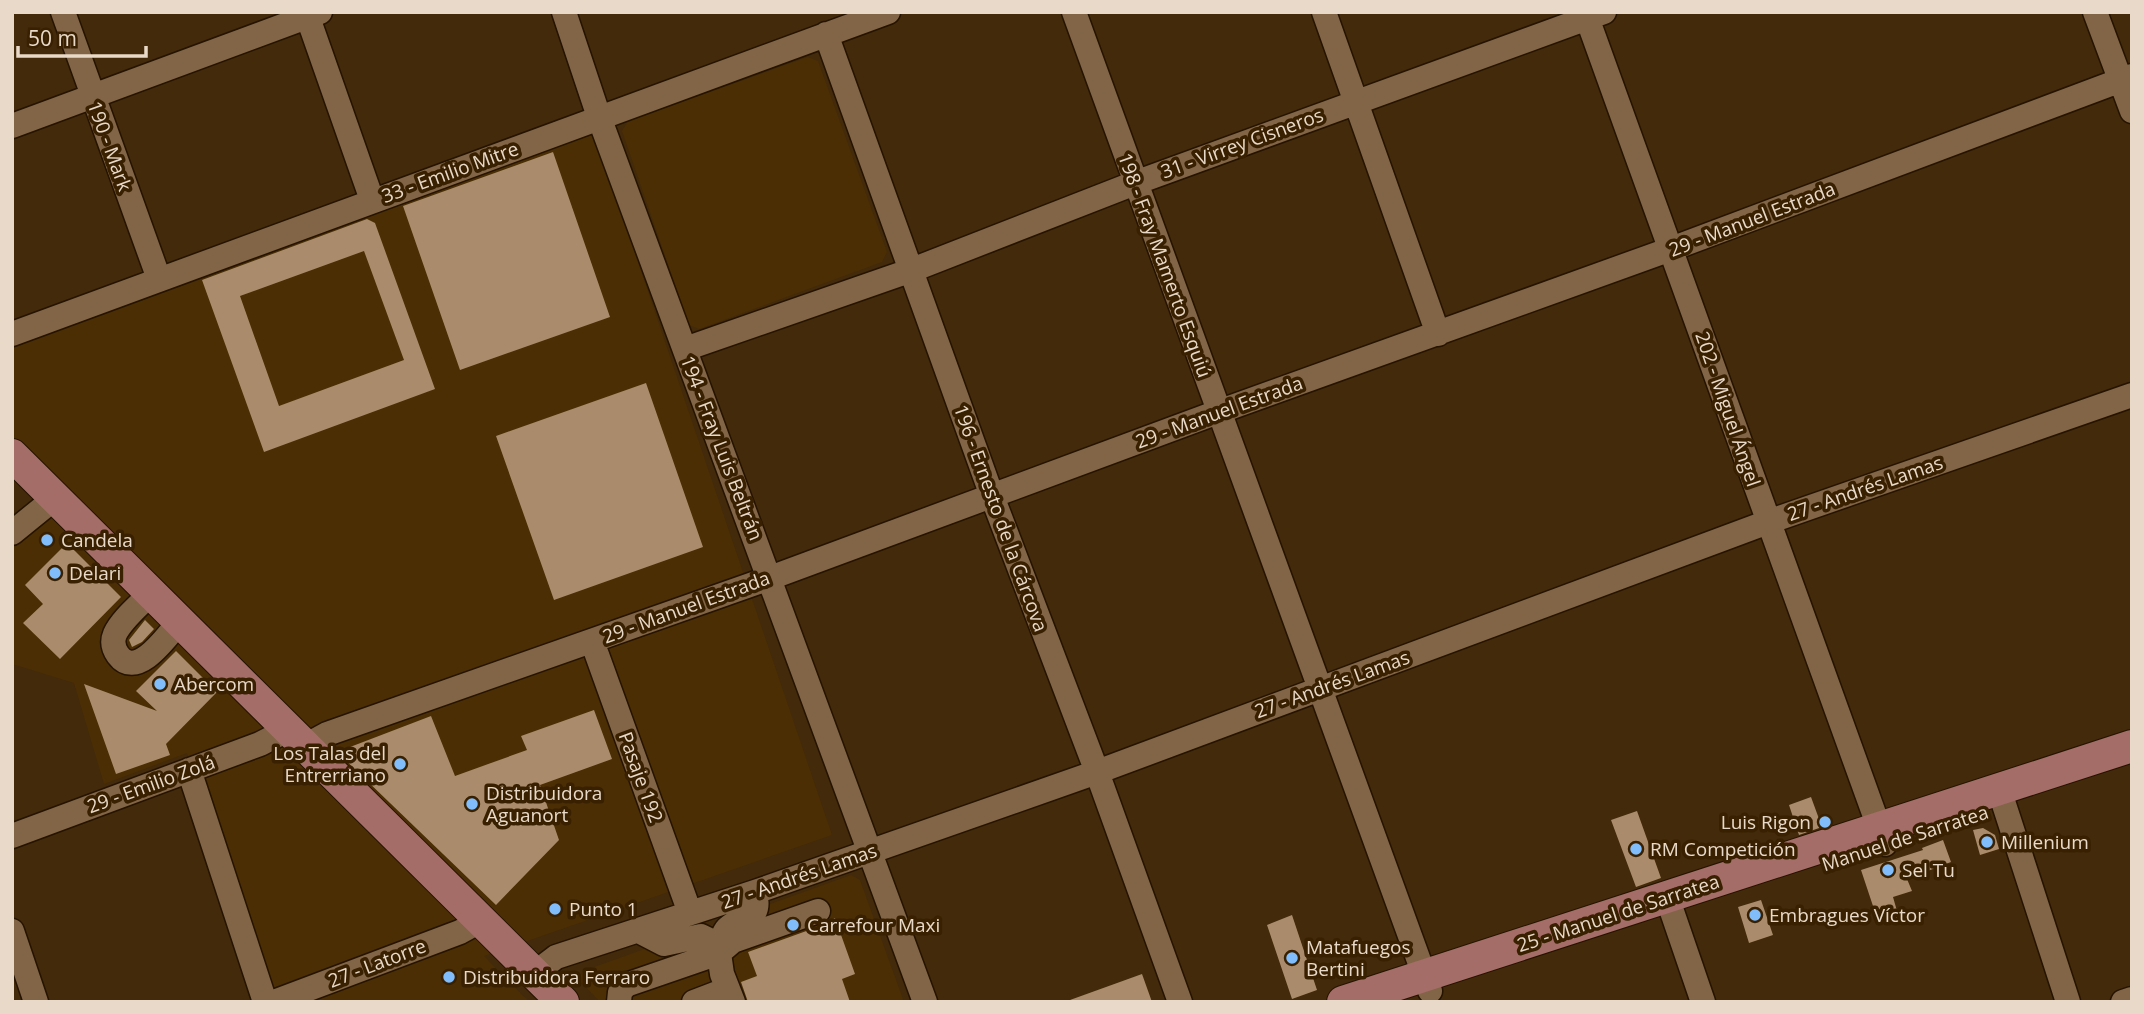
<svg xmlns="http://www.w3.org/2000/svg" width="2144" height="1014" font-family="'Open Sans',sans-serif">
  <rect width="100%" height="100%" fill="#422a0a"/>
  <path fill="#4b2e04" d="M808,57l10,4 69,191 -5,10 -183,67 -10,-4 -67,-194 6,-10z
    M593,129l239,706 -348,121 45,46h-255l-87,-249 -83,31 -30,-101 -62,-19v-131l52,-43 -52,-50v-97z
    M851,875l9,5 44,122h-304l-21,-22 4,-9z"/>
  <path fill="#aa8c6c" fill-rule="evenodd" d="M553,152l57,165 -150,53 -57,-164z
    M367,219l8,4 60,166 -171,63 -62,-172zM364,251l40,109 -125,46 -39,-110z
    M646,383l57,164 -149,53 -58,-164z
    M67,543l54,54 -61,62 -37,-36 20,-19 -18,-19z
    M145,620l9,9 -12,13 -10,5 -3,-7z
    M176,651l41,41 -51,52 4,11 -54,19 -32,-90 73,27 -21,-20z
    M594,710l18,49 -72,26 19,55 -63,65 -159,-153 94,-36 24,60 72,-26 -6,-14z
    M1811,797l11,30 -23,8 -10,-30z
    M1637,811l24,67 -25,9 -25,-67z
    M1983,828l12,7 4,14 -19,6 -7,-25z
    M1943,840l8,22 -44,17 5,12 -19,6 6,21 -20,6 -18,-54 62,-20 -1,-2z
    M1761,900l12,35 -24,8 -11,-36z
    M1292,915l25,75 -25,9 -25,-74z
    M835,918l20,56 -13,5 8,23h-102l-7,-20 16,-6 -9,-24 75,-27z
    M1142,974l10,28h-81l-1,-2z"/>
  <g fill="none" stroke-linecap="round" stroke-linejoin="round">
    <defs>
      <path id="minor" d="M63,12l96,267
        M306,12l66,188
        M564,12l35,105 326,885
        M1074,12l356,979
        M1324,12l114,322
        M1585,12l300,832
        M2095,12l37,99
        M826,34l166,462 105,276 83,230
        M12,126l308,-114
        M12,334l876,-322
        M685,349l227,-79 223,-87 469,-171
        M12,533l43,-35
        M151,593c-11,12 -29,26 -36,41 -3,7 -2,14 3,21 19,26 50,-20 62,-34
        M592,641l98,272
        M305,746l22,-12 443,-156 448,-166 453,-163 461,-173
        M189,770l76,232
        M1999,789l69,213
        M12,836l248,-92 29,-15
        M1667,897l36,105
        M637,930l27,14 37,-8 19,9
        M12,931l24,71
        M535,973l21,-16 199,-65 342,-120 671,-250 364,-127
        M274,1002l186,-70 20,-11
        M619,1002l1,-10 6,-7 93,-32c1,-8 3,-21 10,-26 16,-13 33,-6 26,-35
        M694,1002l34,-13
        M733,1002l-11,-28 -3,-21 14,-12 85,-30
        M2123,1002l9,-3"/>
      <path id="major" d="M12,455l551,547
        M1343,1002l789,-256"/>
    </defs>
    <use href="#minor" stroke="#251300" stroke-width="27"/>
    <use href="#major" stroke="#251300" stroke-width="34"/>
    <use href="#minor" stroke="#816546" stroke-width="24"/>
    <use href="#major" stroke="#a56d68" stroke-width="32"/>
  </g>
  <g fill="#80bdfa" stroke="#382000" stroke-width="2.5">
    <circle cx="47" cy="540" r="7"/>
    <circle cx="55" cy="573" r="7"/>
    <circle cx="160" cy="684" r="7"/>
    <circle cx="400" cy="764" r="7"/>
    <circle cx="472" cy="804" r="7"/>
    <circle cx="1825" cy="822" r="7"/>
    <circle cx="1987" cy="842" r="7"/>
    <circle cx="1636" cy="849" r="7"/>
    <circle cx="1888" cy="870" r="7"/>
    <circle cx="555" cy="909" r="7"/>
    <circle cx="1755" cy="915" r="7"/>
    <circle cx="793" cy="925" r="7"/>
    <circle cx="1292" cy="958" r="7"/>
    <circle cx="449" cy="977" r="7"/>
  </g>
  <g text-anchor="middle" stroke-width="7" stroke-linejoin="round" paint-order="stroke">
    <g font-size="19" fill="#e9d9c8" stroke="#382000">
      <text transform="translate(1242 143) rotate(-20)" y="7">31 - Virrey Cisneros</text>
      <text transform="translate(110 146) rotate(70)" y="7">190 - Mark</text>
      <text transform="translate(450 172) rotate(-20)" y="7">33 - Emilio Mitre</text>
      <text transform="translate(1752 219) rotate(-21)" y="7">29 - Manuel Estrada</text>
      <text transform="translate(1165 265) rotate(70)" y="7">198 - Fray Mamerto Esquiú</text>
      <text transform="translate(1728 409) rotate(71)" y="7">202 - Miguel Ángel</text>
      <text transform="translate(1219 412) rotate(-20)" y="7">29 - Manuel Estrada</text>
      <text transform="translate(722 448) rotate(69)" y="7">194 - Fray Luis Beltrán</text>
      <text transform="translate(1865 488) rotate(-19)" y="7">27 - Andrés Lamas</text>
      <text transform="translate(1001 518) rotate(70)" y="7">196 - Ernesto de la Cárcova</text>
      <text transform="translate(686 607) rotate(-20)" y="7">29 - Manuel Estrada</text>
      <text transform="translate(1332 684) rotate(-20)" y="7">27 - Andrés Lamas</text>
      <text transform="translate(641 777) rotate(70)" y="7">Pasaje 192</text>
      <text transform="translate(151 784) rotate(-20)" y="7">29 - Emilio Zolá</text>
      <text transform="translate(1905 838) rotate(-18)" y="7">Manuel de Sarratea</text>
      <text transform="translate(799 876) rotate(-19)" y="7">27 - Andrés Lamas</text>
      <text transform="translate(1618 913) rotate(-18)" y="7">25 - Manuel de Sarratea</text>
      <text transform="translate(377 963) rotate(-21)" y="7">27 - Latorre</text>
    </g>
    <g font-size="19" fill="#e9d9c8" stroke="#382000" text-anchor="start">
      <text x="61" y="547">Candela</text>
      <text x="69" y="580">Delari</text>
      <text x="174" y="691">Abercom</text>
      <text x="386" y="760" text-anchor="end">Los Talas del<tspan x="386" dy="22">Entrerriano</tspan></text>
      <text x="486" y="800">Distribuidora<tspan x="486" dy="22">Aguanort</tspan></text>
      <text x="1811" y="829" text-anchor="end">Luis Rigon</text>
      <text x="2001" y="849">Millenium</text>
      <text x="1650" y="856">RM Competición</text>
      <text x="1902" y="877">Sel Tu</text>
      <text x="569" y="916">Punto 1</text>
      <text x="1769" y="922">Embragues Víctor</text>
      <text x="807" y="932">Carrefour Maxi</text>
      <text x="1306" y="954">Matafuegos<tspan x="1306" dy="22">Bertini</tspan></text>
      <text x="463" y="984">Distribuidora Ferraro</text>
    </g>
  </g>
  <rect width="2144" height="1014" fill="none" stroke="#e9d9c8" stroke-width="28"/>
  <path d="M18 46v10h128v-10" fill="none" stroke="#e9d9c8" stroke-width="3.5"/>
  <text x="28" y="46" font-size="21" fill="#e9d9c8" stroke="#382000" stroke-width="5" paint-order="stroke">50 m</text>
</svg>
